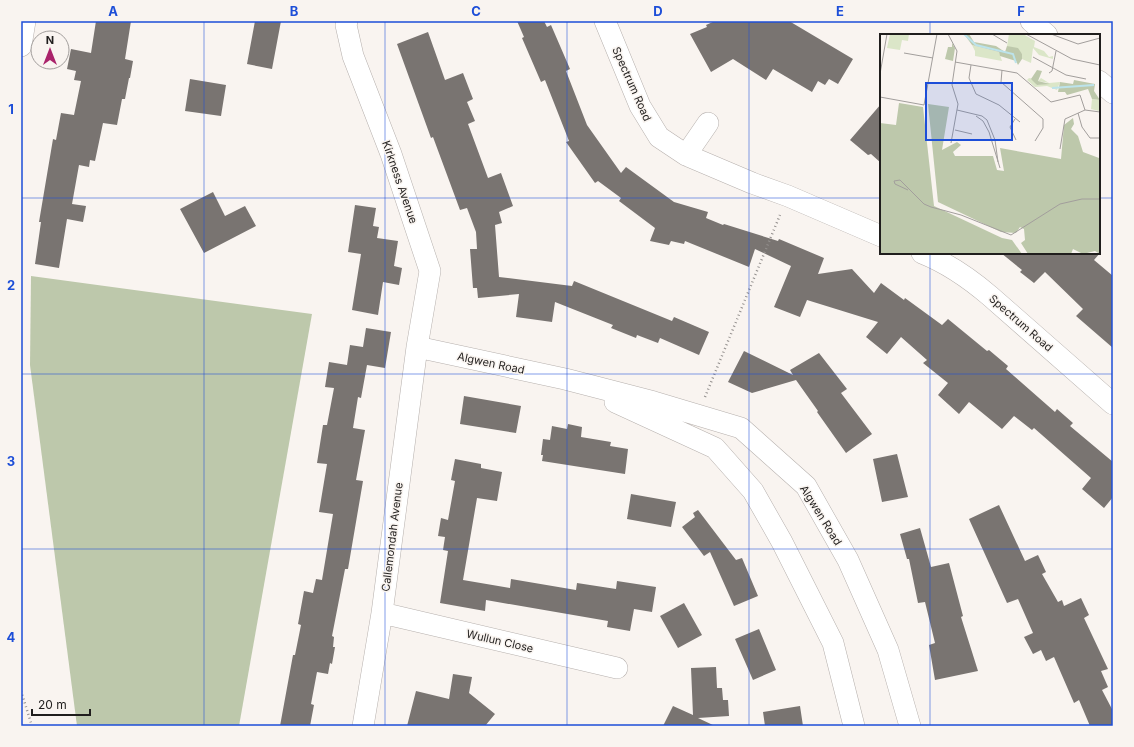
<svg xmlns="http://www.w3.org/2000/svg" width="1134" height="747" font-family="Inter,sans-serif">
  <rect width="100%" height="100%" fill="#f9f4f0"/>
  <path fill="#bdc8ab" d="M31,276l281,38 -73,412h-162l-47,-361z"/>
  <path fill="#797471" d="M96,21h35l-6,38 8,2 -3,17h-1l-4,21h-3l-5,26 -14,-2 -8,38 -5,-1 -1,7 -10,-2 -7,39 14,2 -3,16 -16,-3 -8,49 -24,-4 6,-42h-2l14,-83 3,1 5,-27 13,2 7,-34 -7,-1 2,-9 -9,-2 4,-20 20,4z
    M255,21h26l-9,48 -25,-5z
    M517,21h27l3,6 4,-2 19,44 -4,2 21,54 34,48 5,-6 48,35 34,10 -2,6 17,7 1,-1 54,17 1,-2 45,19 -6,16 34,-5 22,24 7,-10 23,17 1,-2 37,27 6,-6 39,32 2,-1 19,16 -2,3 49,43 2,-3 16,14 -3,3 43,36v35l-9,11 -22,-19 9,-11 -57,-50 -2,2 -18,-14 -12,13 -33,-27 -10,12 -21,-19 10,-12 -25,-20 4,-3 -26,-23 -14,17 -21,-17 12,-15 -71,-22 -7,17 -26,-10 17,-41 -36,-17 -6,18 -64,-26 -1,3 -13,-3 -2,4 -19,-4 5,-13 -36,-27 2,-3 -23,-17 -3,2 -29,-41 3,-1 -24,-61 -4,2 -19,-44 2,-1z
    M715,21h74l64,38 -15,25 -9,-5 -4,6 -7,-4 -6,11 -39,-23 -7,11 -33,-21 -22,13 -21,-38 17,-7 -1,-2z
    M428,32l17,48 18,-7 10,26 -6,3 8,19 -7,3 20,54 13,-5 12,33 -14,6 3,11 -7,2 4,52 73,9 2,-5 98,40 2,-4 35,15 -10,23 -39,-17 -2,5 -21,-8 -1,3 -25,-10 2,-3 -58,-23 -3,20 -36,-5 3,-23 -41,4 -1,-10h-4l-3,-39h7l-1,-17 -9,-24 -7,2 -27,-73 -2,1 -34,-94z
    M190,79l36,6 -5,31 -36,-5z
    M881,104v59l-10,-9 -3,1 -18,-15z
    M213,192l12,24 20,-10 11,20 -52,27 -24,-44z
    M355,205l21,3 -3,18 6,1 -2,11 21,3 -4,25 8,2 -3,17 -16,-3 -5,33 -26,-5 9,-56 -13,-2z
    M1001,253h99l-6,7 19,16v72l-37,-32 7,-7 -38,-37 -11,11 -14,-11 2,-2z
    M366,328l25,4 -6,36 -18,-3 -6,33 -3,-1 -5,31 12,2 -9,50 7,1 -15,88h-3l-13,67 2,1 -1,10h2l-3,17 -2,-1 -2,11 -11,-2 -6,32 3,1 -4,21h-30l13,-71h2l6,-30 -3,-1 6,-33 9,2 3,-14 6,1 11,-66 -14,-2 8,-48 -10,-1 6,-38h4l7,-37 -9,-1 4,-25 18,3 3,-20 13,2z
    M744,351l49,24 -3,-5 29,-17 28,36 -6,4 31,41 -26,19 -29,-41 1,-1 -22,-31 -44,13 -24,-11z
    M464,396l57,10 -5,27 -56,-9z
    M568,424l14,3 -1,10 30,5 -1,4 18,3 -3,25 -83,-13 1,-6h-2l2,-16 7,1 2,-14 15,3z
    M897,454l11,43 -26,5 -9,-43z
    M455,459l26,5v4l21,4 -5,29 -20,-3 -14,82 47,8 1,-9 65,11 1,-7 39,6 1,-8 39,6 -4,25 -18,-3 -4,22 -23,-4 1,-6 -122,-21 -1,11 -45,-8 8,-52 -5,-1 2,-13 -7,-1 3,-18 7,2 7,-39 -4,-1z
    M631,494l45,8 -5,25 -44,-8z
    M999,505l26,56 13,-6 8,17 -4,2 16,28 4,-2 2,6 17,-8 8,17 -5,3 24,51 -7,2 7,16 -6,3 11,21v15h-23l-11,-26 -5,3 -20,-46 -8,4 -5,-11 -8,4 -9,-17 9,-4 -15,-34 -11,4 -38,-84z
    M698,510l38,50 6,-2 16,38 -24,10 -24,-54 -6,4 -22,-29 13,-10 -2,-4z
    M920,528l11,39 18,-4 14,53 -2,1 17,54 -43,9 -6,-35 6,-2 -10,-41 -7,1 -9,-44h-2l-7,-25z
    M684,603l18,32 -24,13 -18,-32z
    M759,629l17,41 -23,10 -18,-41z
    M716,667l1,21h5l1,12h5l1,16 -31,2 17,8h-52l10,-20 20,9 -2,-47z
    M453,674l19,3 -3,16 26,21 -10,12h-78l9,-35 33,8z
    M800,706l3,20h-38l-2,-14z"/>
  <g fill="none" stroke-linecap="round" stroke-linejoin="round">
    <defs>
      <path id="street" d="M347,21l-1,4 7,31 38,98 39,117 -13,76 -35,266 -19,113
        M605,21l35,85 19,31 27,18 66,28 36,13 93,40
        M1031,21l16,14
        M21,46l4,-25
        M1099,81l14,12
        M686,155l22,-32
        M922,253c25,10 47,25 68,43l123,108
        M417,347l148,32 89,23 87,26 65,58 42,74 40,90 22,76
        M615,402l100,46 38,43 29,51 51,101 21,83
        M382,613l235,55"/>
    </defs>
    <use href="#street" stroke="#b6b0ad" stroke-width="22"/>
    <path stroke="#95918f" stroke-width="2.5" stroke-dasharray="1 3" stroke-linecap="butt" d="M705,397l75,-182
      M21,691l11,35"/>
    <use href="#street" stroke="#fff" stroke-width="21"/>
  </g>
  <path fill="none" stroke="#1d4ed8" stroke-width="1" stroke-opacity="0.55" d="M204,21v705M385,21v705M567,21v705M749,21v705M930,21v14M21,198h860M1099,198h14M930,253v473M21,374h1092M21,549h1092"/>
  <g text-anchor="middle" stroke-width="3" stroke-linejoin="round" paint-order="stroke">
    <g font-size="11" fill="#201e1d" stroke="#f9f4f0">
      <text transform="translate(632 84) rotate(66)" y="4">Spectrum Road</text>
      <text transform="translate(400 182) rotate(71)" y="4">Kirkness Avenue</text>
      <text transform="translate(1021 323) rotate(41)" y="4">Spectrum Road</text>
      <text transform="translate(491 363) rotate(12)" y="4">Algwen Road</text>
      <text transform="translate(821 515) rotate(58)" y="4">Algwen Road</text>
      <text transform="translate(392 537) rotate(-83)" y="4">Callemondah Avenue</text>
      <text transform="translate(500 641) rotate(13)" y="4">Wullun Close</text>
    </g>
  </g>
  <g transform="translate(880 34)">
    <rect width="220" height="220" fill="#f9f4f0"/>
    <path d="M10,0h19l-1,7 -6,-1 -2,10 -13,-2zM129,0h14l12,7 -1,6 10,4 5,6 4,-1v3l-14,-4 -6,-7 -2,15 -9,-4v-5l-15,-8zM92,11l27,7 3,9 -27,-5v-5zM149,44l5,1 3,6 12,-2 -11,-2 3,-3 8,5 11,-1 -3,8 -10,-4 -12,1 -8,-7zM212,65l8,1 -1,11 -8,-2z" fill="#dbe6c8"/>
    <path d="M84,0h5l5,8 22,4 9,6 2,-6 11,2 4,6v5l-4,6 -2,-4 -16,-5 -1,-4 -27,-7zM72,9l3,5 -2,13 -8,-2 3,-12h4zM157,36l5,1 -4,10 12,3 -13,1 -6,-6zM194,46l21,4 -1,7 6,9 -8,-1 -4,-10 -21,6 -2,-3h-7l2,-10 13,2zM19,69l24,4 11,99 68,32 10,2 10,14h-142v-131l16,2zM48,70l21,3 -7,43 15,-8 4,3 -8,7 2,4h38l4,14 7,1 -4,-23 61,11 3,-34 9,-7 1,6 -3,5 7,7 5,16 16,6 1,-6v102l-5,-3 -12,3 -10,-5 -2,5h-43l-7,-11 4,-3 -1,-11 -4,-2 -4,6 -15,-1 -63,-30z" fill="#bdc8ab"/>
    <path fill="none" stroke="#bce3eb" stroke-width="2" d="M84,0l12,11 37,9 3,9M172,54l42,-3"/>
    <path fill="none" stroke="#a29e9c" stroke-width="1" d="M68,0l9,17 -5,34 6,19 -7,39M112,0l15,9M146,0l46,25 28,6M171,0l27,10 22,-6M24,19l29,5M153,23l33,18 20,4M75,28l62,11 34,29 29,-7 5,15M91,31l-2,13 7,16 23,11 21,17M122,36l-1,12 42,37v9l-8,13M169,39l3,-2 4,-20M0,40l7,-40M0,63l44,8 13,-71M77,76l25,6 5,4 8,20 3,22M198,79l4,14 8,11h10M96,82l7,5 6,11 11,36M135,85l-5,8 6,13M75,96l17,4M180,115l5,-30 20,-9 15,2M28,156l-13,-6 -1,-3 6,-1 24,24 7,3 30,8 50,20 49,-31 22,-5h18"/>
    <path fill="#1d4ed8" fill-opacity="0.15" stroke="#1d4ed8" stroke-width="2" d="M46,49h86v57h-86z"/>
    <rect width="220" height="220" fill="none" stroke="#201e1d" stroke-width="2"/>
  </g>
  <rect width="1134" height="747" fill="none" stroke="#f9f4f0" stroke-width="44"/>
  <g transform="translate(50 50)"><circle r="19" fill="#f9f4f0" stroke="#a29e9c"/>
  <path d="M0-3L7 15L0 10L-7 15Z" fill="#aa236b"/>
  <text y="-6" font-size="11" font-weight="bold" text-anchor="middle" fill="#201e1d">N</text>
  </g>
  <path d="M32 709v6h58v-6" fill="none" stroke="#201e1d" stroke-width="2"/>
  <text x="38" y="709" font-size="12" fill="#201e1d" stroke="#f9f4f0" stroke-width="3" paint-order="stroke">20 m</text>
  <rect x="22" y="22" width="1090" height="703" fill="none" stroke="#1d4ed8" stroke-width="1.5"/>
  <g font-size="13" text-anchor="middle" font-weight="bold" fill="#1d4ed8">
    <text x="113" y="16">A</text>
    <text x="294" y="16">B</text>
    <text x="476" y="16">C</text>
    <text x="658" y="16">D</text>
    <text x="840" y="16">E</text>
    <text x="1021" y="16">F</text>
    <text x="11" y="114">1</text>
    <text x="11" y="290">2</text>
    <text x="11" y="466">3</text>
    <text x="11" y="642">4</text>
  </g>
</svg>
